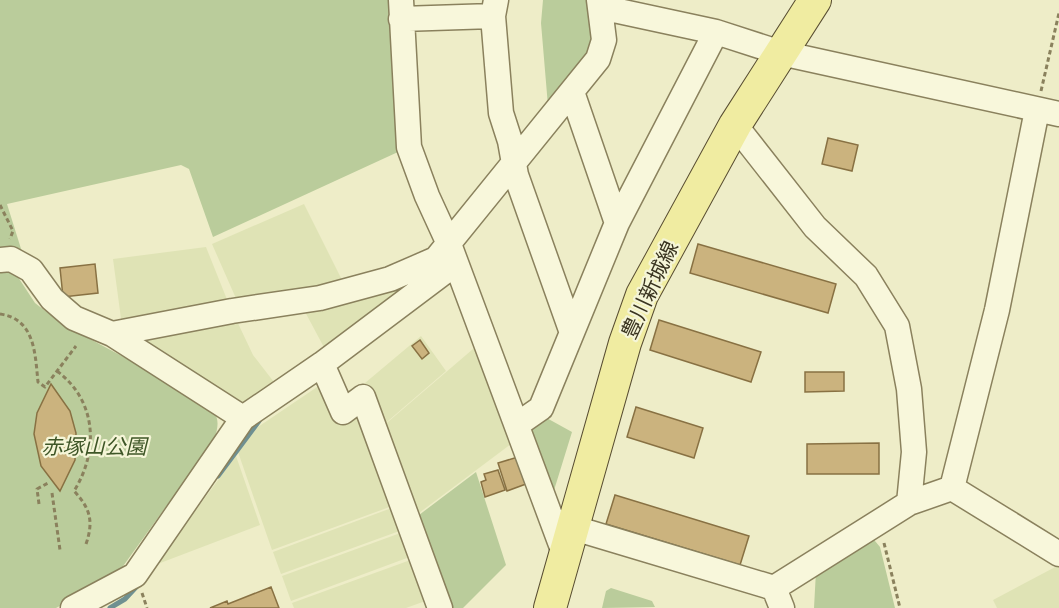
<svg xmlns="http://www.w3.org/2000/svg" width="1059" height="608" font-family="'Zilla Slab','Noto Sans JP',serif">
  <rect width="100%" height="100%" fill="#eeedc8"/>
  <path fill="#dfe3b5" d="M304,204l41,82 -107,17 -26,-59z
    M206,247l24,60 -108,19 -9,-67z
    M444,262l-117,91 -24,-45z
    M235,317l18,38 24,31 -27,16h-7l-109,-66z
    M421,336l25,35 -65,56 -16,-44z
    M480,343l35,98 -100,75 -33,-89z
    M323,383l17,41 15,-13 6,2 34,92 -123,45 -34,-98 20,-25z
    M236,456l24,69 -105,40z
    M397,506l8,23 -124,45 -8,-22z
    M406,531l9,24 -124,46 -9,-25z
    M416,558l15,41 -25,9h-112l-2,-5z
    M1059,565v43h-62l-4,-8z"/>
  <path fill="#bacc9b" d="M0,0h389l9,152 -185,85 -24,-68 -8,-4 -174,39 15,48 -6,22 19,29 27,21 140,75c16,14 19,21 12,41l-93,129 -20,15 -45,24h-56z
    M543,0h44l6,41 -3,10 -42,55 -7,-83z
    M543,416l29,16 -21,68 -21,-74z
    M476,472l30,93 -43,43h-15l-33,-90z
    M870,535l10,12 15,61h-81l2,-37z
    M611,588l41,13 3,6 -53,1 4,-17z"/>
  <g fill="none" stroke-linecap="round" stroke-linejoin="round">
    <path stroke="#6f9091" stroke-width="5" d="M218,476l41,-55
      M110,608l15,-9 13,-14"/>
  </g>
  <path fill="#cbb37e" stroke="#887143" stroke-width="1.5" d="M828,138l30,7 -6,26 -30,-7z
    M698,244l138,40 -8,29 -138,-40z
    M95,264l3,29 -35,4 -3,-29z
    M659,320l102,32 -10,30 -101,-32z
    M420,340l9,13 -7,6 -10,-13z
    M805,372h39v19l-39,1z
    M51,384l19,27 6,22 -1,27 -15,31 -19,-25 -7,-32 3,-21z
    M636,407l67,21 -9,30 -67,-21z
    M879,443v31h-72v-30z
    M518,457l8,27 -19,7 -9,-28z
    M498,470l7,20 -20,7 -4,-15 5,-2 -2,-6z
    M615,495l134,41 -9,29 -134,-41z
    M271,587l8,21h-69l17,-7 1,3z"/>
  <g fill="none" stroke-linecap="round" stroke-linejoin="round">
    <defs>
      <path id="minor" d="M401,0l8,147 18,49 22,48 117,314
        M496,0l-3,16 8,97 9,28 6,34 55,155
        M600,7l116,25 65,21 278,61
        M401,19l92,-3
        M572,92l45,131
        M735,125l80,102 51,49 31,50 12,63 5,63 -5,51
        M0,260l11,-1 20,11 21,29 22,19 38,16 131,84
        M112,334l120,-23 88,-13 70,-19 46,-20 162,-200 6,-19 -5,-40
        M322,364l133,-100
        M518,424l23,-16 76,-185 99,-191
        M952,488l107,66
        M574,528l200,60 8,20
        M774,588l135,-85 43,-15 45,-178 40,-200
        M73,608l62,-33 108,-157 79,-54 21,48 20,-15 77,211"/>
      <path id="major" d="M550,608l75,-265 17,-48 93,-170 80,-125"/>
    </defs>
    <use href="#minor" stroke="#8a815d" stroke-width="27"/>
    <use href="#major" stroke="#584d31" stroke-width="34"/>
    <path stroke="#8a815d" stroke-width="3" stroke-dasharray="4.5 3" stroke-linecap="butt" d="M1041,91l18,-78
      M0,205l13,26 -3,8
      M0,314c35,5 35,39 38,68l7,5 31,-41
      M57,371c40,30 42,80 17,120 16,17 20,30 12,53
      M52,493l8,57
      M39,504l-2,-15 11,-6
      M884,543l16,65
      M142,593l5,15"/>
    <use href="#minor" stroke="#f8f7db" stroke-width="24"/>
    <use href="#major" stroke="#f0eca1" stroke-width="32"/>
  </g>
  <g text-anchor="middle" stroke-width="4.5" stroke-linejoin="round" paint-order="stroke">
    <g font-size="21" fill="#3a3420" stroke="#f5f5d7">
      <text transform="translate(650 290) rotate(-65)" y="7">豊川新城線</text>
    </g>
    <g font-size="21" font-style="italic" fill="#3e5627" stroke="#f5f5d7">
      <text x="94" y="454">赤塚山公園</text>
    </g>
  </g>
</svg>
